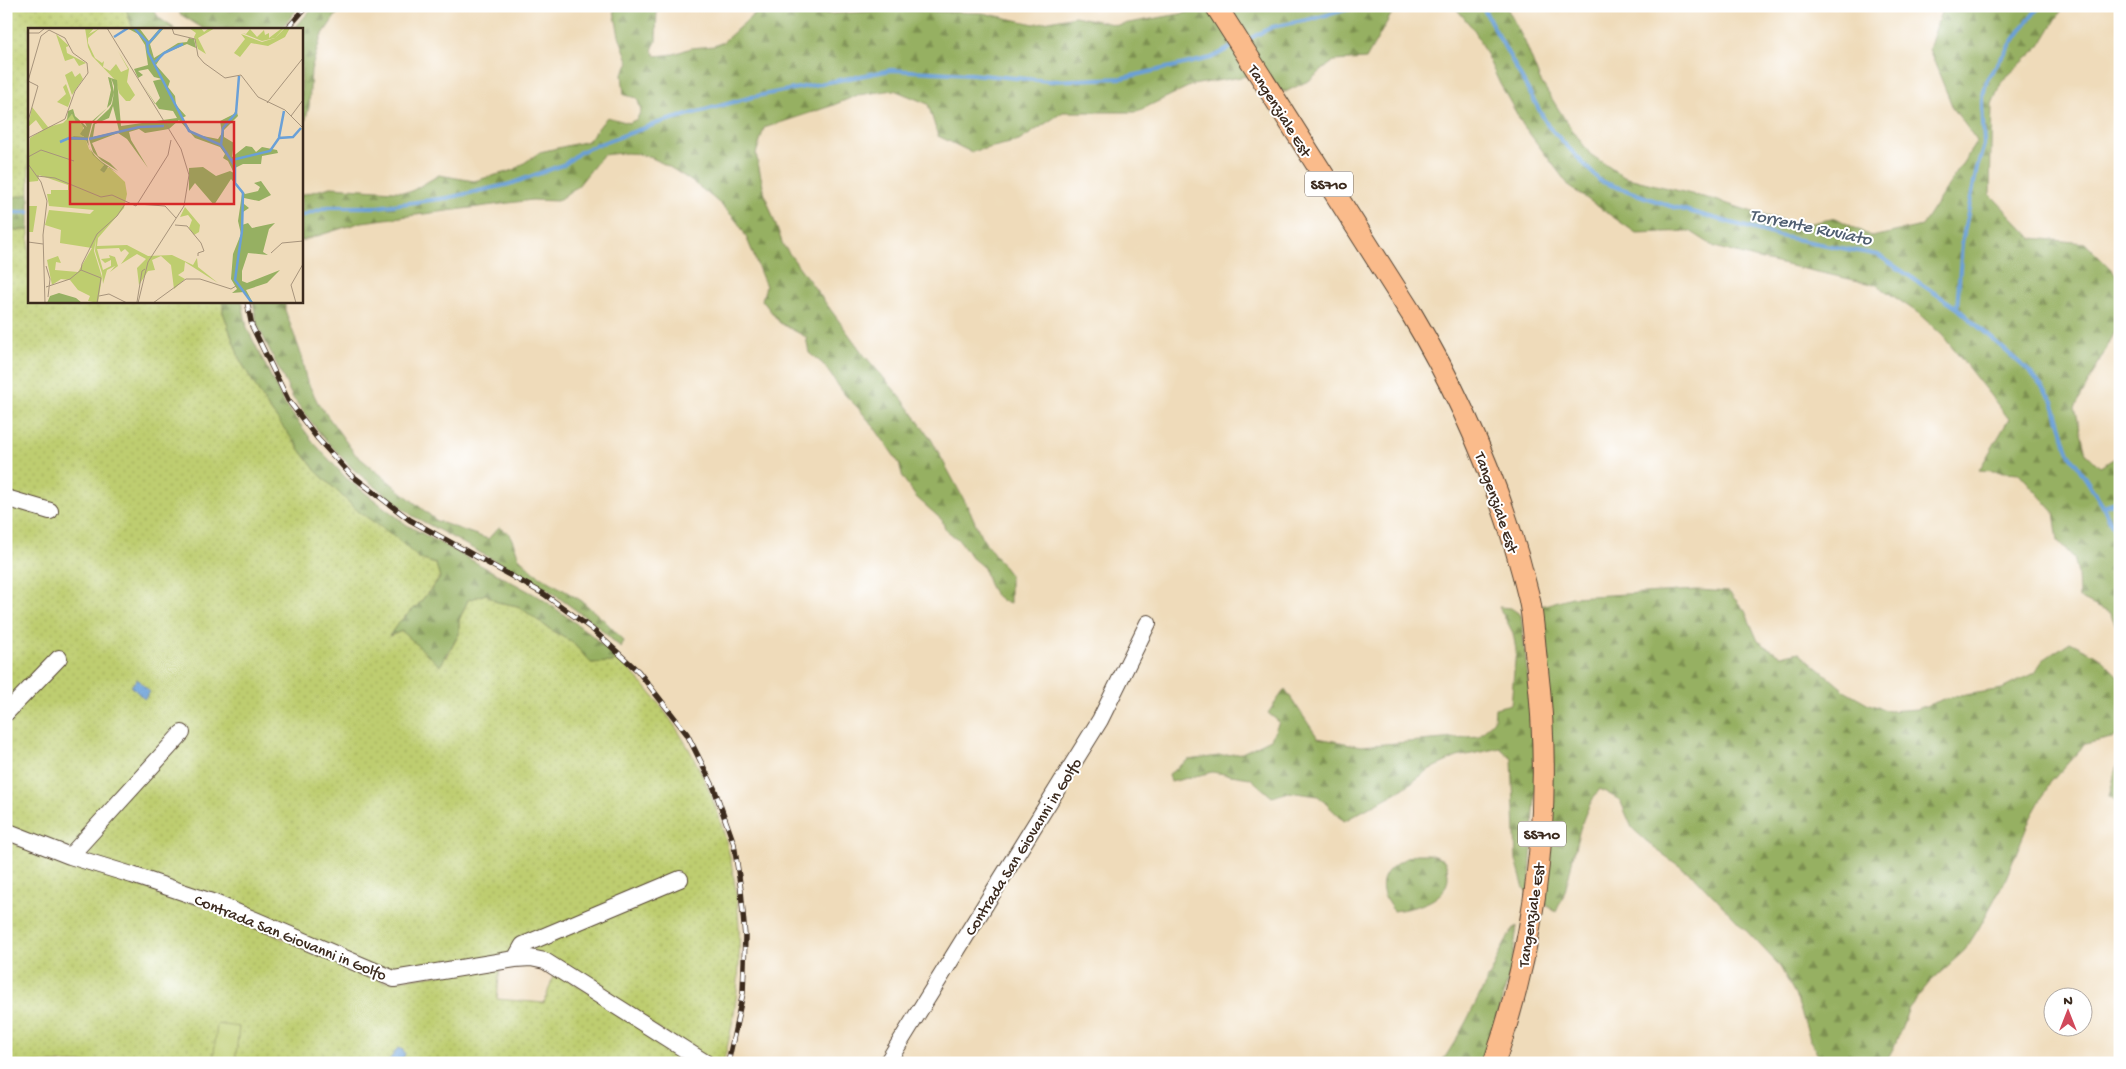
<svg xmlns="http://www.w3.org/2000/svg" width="2126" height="1069" font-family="'Gochi Hand',sans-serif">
  <defs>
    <pattern id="grass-dots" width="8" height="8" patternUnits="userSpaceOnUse" patternTransform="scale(1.25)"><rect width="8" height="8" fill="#becd6f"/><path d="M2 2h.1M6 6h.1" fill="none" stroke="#a4b060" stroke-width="1.8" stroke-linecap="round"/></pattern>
    <pattern id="forest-firs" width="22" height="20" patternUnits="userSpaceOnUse" patternTransform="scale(1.25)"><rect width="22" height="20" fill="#96b062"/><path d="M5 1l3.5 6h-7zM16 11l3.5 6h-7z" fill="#7c8f50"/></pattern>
  </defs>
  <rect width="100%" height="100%" fill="#fff"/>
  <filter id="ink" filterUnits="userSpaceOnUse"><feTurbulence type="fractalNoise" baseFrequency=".02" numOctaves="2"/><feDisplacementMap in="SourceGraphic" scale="10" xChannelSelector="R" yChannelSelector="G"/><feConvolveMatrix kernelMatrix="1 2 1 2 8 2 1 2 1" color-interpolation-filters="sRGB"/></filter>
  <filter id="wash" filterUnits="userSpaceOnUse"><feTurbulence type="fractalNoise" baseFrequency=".0096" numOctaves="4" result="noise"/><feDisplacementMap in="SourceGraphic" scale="20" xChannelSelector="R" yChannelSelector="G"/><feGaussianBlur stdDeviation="1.12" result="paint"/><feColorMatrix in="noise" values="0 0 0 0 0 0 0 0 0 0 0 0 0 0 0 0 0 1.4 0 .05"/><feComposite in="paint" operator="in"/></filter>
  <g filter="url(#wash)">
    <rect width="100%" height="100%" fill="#efdbba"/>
    <path fill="url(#grass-dots)" stroke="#7c7c46" d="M6,6h119l2,1 6,22h-104v165l-23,5z
      M6,230h23v71h194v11l17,48 26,44 50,67 42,40 36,25 26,23 16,5 4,13 -22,28 -20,18 -8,13 12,-5 45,26 12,-23v-14l9,-20 18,-6 11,8 21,4 36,26 18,10 19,21 22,-1 3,-5c112,103 148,261 107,406h-10l-170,-106 -149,19 -388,-147z
      M6,840l26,11 179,58 174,73 115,-16 -3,33 47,4 11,-32 145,92h-694z"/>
    <path fill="url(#forest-firs)" stroke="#686d40" d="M125,6h26l8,12 16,11h-42z
      M177,6h46l6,5 20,-5h51l-19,23h-77l-24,-15z
      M314,6h31l-9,9 -15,22 -10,33 -2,37 -8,30v-108h-7z
      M613,6h44l-1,35 -4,9 4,6 18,-2 17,-6 23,-2 9,-4 30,-27 10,-7 67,6 62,-4 91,3 51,11 41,-8 42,9 69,-12 17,-7h193l-30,53 -32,2 -24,19 -25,12 -38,-16 -55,9 -56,27h-73l-44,29 -48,11 -33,-16 -10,-32 -34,-14 -36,5 -27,11 -67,22 -8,26 9,41 18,50 81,110 39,45 28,39 39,72 12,27 28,37v29c-17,-6 -22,-19 -26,-36l-13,-11 -10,-15 -16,-13 -3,-9 -26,-23 -13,-19 -4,-15 -25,-36 -15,-18 -14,-14 -22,-31 -14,-11 -3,-16 -26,-14 -18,-23 4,-14c-9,-19 -14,-39 -24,-57 -15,-25 -63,-59 -90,-71 -16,-7 -33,-5 -49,-3l-25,31 -21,15 -25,-1 -170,22 -61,19v-46l30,-8 79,5 29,-17 35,6 40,-11 26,-18 48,-11 19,-24 22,6 8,-4 4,-9 -4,-12 -13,-3 -2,-21 7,-11 -10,-27z
      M1454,6h52l19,36 15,38 26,41 24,33 34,23 91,23 54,17 33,8 34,-7 36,19 50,-11 55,-85 -24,-33 -24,-59 14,-43h121l-24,40 -38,35 -10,23 -2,90 42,44 53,5 35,35v34l-4,18 -41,78 11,45 14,14 20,-12v178l-10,-20 -31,-15 -1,-24 -4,-16 -16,-17 -4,-29 -35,-39 -40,-3 30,-51 -66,-83 -25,-23 -41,-28 -119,-26 -43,-12 -25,-16 -54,2 -66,-46 -47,-62 -23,-41 -25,-53z
      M29,194v36h-23v-31z
      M223,301h19l5,27 37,75 30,40 32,35 61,47 134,73 48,35 27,24 -3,5 -22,1 -19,-21 -18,-10 -36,-26 -21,-4 -11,-8 -18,6 -9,20v14l-19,32 -38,-35 -13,5 9,-13 20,-18 22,-27 -4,-14 -16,-5 -26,-23 -36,-25 -42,-40 -50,-67 -26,-44 -17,-48z
      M253,301h32v9l15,41 6,28 12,24 37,51 82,67 51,18 11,-12 11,7 9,24 16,15 47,28 24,21 18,19 -3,7 -25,-23 -49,-36 -134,-73 -59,-46 -32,-34 -29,-38 -36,-74z
      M1698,590l31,2 16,19 13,30 23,15 18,-4 45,38 25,14 20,7 28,-2 30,-11 55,-9 32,-16 9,-13 27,-18 28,14 20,20 2,-1v61l-35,8 -35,39 -19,34 -25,61 -27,50 -14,22 -36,33 -20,25 -15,39 -9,16h-63l-11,-21 -16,-48 -16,-29 -84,-88 -41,-29 -22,-20 -12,-28 -20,-11c-23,28 -25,68 -35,102 -2,7 -6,14 -9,21l-14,-10 -3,-291 2,-5 31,-9z
      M1499,607l12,1 10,7 16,149 -8,129 -5,-4 -8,-29 -4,-101 -12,-11 -43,9 -27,12 -29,21 -57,31 -26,-25 -29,-4 -17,5 -22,-19 -38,-6 -41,10 -2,-8 19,-14 54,-7 29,-14 8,-17 -11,-9 17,-24 33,49 43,8 118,-10 15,-16 1,-12 16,-4 5,-54 -3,-17z
      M2120,752v51l-11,-6z
      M1416,854h13l15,6c2,4 4,10 4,15 1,26 -34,33 -54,36 -24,-28 -8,-46 22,-57z
      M1517,926l-6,45 -29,92h-41c19,-27 33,-57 48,-86 10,-17 13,-37 28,-51z"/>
    <path fill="#becd6f" stroke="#7c7c46" d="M217,1024l22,3 -4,36h-22z"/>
    <path fill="#6aa0d7" stroke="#52657a" d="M137,679l13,13 -6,7 -13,-13z
      M398,1048l5,2 2,4 -4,9h-14z"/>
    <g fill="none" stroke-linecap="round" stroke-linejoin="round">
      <path stroke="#6aa0d7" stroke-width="4" d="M1482,6l66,120 52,55 70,25 109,30 99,19 79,53 73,64 23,29 15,50 35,55 17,37
        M1247,40l25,-13 44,-9 43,-12
        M6,213l23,-1
        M301,216l27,-9h49l70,-9 63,-14 55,-20 15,-12 17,-7 61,-22 94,-26 139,-27 80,4 78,7 73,-3 89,-20 23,-12
        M1957,308l5,-65 15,-75 7,-23 -2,-45 5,-21 35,-51 18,-22
        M2103,506l17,-5"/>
    </g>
  </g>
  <g filter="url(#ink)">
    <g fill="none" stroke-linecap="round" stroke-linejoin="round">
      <defs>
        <path id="minor" d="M6,498l44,13
          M6,713l53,-55
          M6,831l64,25 62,19 83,28 179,76 121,-20 16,-1 14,3 161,102
          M70,856l112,-123
          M515,959l8,-14 157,-66
          M887,1063l213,-343 48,-97"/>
        <path id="major" d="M1216,6l195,307c53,89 94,185 118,285 5,22 5,45 8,67 16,136 2,268 -43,398"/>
      </defs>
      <use href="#minor" stroke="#564535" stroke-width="18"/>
      <use href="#major" stroke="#564535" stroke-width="23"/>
      <use href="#minor" stroke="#fff" stroke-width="16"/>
      <use href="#major" stroke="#fabb8b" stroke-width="21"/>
      <defs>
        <path id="rail" d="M287,29l20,-23
          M247,301l5,25 36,74 30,39 32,35 60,46 134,74 48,35 46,42 49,63 27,54 20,56 7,46 4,47 -2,56 -15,70"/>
      </defs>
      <use href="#rail" stroke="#3b2a1e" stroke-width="5.5"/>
      <use href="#rail" stroke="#fff" stroke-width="4" stroke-dasharray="11" stroke-linecap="butt"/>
    </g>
  </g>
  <g text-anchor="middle" stroke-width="4" stroke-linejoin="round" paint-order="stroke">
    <g fill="#fff" stroke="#766a62" stroke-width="1">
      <rect x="1305" y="171.5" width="48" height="25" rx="4"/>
      <rect x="1518" y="821.5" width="48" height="25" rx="4"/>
    </g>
    <g font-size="15" font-weight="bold" fill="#3b2a1e">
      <text x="1329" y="189">SS710</text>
      <text x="1542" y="839">SS710</text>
    </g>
    <g font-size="16" fill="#3b2a1e" stroke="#fff">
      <text transform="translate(1281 110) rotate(58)" y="6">Tangenziale Est</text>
      <text transform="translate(1498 502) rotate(71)" y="6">Tangenziale Est</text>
      <text transform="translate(1022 846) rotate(-58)" y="6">Contrada San Giovanni in Golfo</text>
      <text transform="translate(1530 915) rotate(-81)" y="6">Tangenziale Est</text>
      <text transform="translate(291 936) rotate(22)" y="6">Contrada San Giovanni in Golfo</text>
    </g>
    <g font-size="18" font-style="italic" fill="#505f71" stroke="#fff">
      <text transform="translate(1811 226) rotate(12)" y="6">Torrente Ruviato</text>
    </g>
  </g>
  <g transform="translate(28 28)">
    <rect width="275" height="275" fill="#efdbba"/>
    <path d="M57,0h9l-5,6 11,-6 -12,10v5l7,15 7,5 2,-2 -1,6 7,4 6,-7 5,8 7,-3 -10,-18 11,18 -2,13 8,13 -5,6h-4l-7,-8 -3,-12 -24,-25 -4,-9zM161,0h12l3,4 5,-4h6l-17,10 8,16 -8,-5 -4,-12 2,-4zM254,0h2l-9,10 -13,3 -20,-8 4,1 4,-5 7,8 7,-7 1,5 4,-2v5zM257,0h5l-5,9 -17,9 -17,-3 -11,14 -6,-4 11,-14 -4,-5 21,8 13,-4zM28,6l13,12 -3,1 1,6 19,10 -7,3 -5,-8 -9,3zM44,43l3,6 5,-4 3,6 -11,16 -7,-20zM38,56l5,14 -3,9 -11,-5 9,-8 -3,-7zM4,79l16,20 15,-4 9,-9 11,12v13l-9,-3 -13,4 -1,3 6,-3h20l3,9 15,16 -3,5 3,3 2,-5h4l15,14 2,12 -3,14 -26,30 -1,8 30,-1 21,11 24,-1 21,10 4,-7 1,9 20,16 -33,-21 -1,9 -6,4 7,4 -11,10 -3,-24 -10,-9 -9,4 3,10 -7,1 -9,14 -2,-17 9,-9 -9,-5 -16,10 8,-11 -4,-4 -4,3 -2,-4 -22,1 6,21 8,-4v-6l-6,3 -4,-4 9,-1 -1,-3 6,2 3,9 -8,6 5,-6 -8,4 -4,14 -1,-11 -7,-22 1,-12 4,-7 -4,7 -2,12 8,26 -4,26 -10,-2 2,-5 -12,-6 -8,-10 -9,-1 -9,6 -5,-25 11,-4 3,7 -5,-1 -1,8 23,2 14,-24 -32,-5 1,-13 -16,-5 4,-15 41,4 4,-4 -45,-4 -2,-12h4v-4h17v-5l-29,-10 -1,6 -10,1 2,-44 13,-8 -7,-10 -8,7zM0,178h9l-4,26h-5zM157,179l15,18 -1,7 -5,3 -5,-7 3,-8 -4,-5 -8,2z" fill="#becd6f"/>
    <path d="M99,0l13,1 9,12 11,-13h4l-14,16 4,14 24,-15 9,-1 2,-4 5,1 2,9 -9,-4 -24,10 -7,11 14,16 -2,6 7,9 1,9 10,11 -4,2 11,16 25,5 4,-6 -2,-12 14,-7 2,-5 2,7 -14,14v7l10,6 -2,14 14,-11 6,1 4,5 6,-5 15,3 1,3 -16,3 -1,8h-18l-8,4 1,16 9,10 13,-3 2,-4 -6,-4 7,-2 10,14 -12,6 -15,-3v6l5,4 -6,4 -1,13 6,-2 4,5 23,-5 -6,6 -6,23 5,3 -20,-2 -6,18v10l5,2 33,-13 -13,13 -21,7 7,13 -9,-11 -12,1 5,-4 -6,-10 2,-25 8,-20 -3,-13 4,-27 -2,-5 -9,-10 -17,26 -19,-22 -6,8v-23l14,-1 13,9 14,-5 4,2 -6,-12 -5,-3 2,-4 -5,-7 -25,-9 -16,-18 -10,9 -24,4 -6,-4 -10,3 2,8 17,28 -21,-29 -9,-6 -26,10 6,13 12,7 8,8 -16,-10 -9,-9 -4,-13 4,-15 16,-15 3,-5 2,-12v-6l-3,-8 3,14 -3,12 -19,19 -4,16 1,8 6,9 7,6 16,11 -10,-6 -4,6 -4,-3 4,-5 -11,-10 -7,-15h-20l-6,3 1,-3 13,-4 10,1 -4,-3 4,-6 -4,-6h-4l-4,-8 -5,6 1,-9 5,-2 2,7 12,11 -3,-6 7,1 16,-14 4,-18 -3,-13 9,3 4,46 56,-8 -4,-7 -14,-2 -16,-24 12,19 5,-6 -7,-17 9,-2 -8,-2 -6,-8 -10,2 5,4 -5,3 -4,-9 14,-4 -3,-20 -7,-11zM85,78l6,25 -26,6 2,-13 14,-6zM31,265l17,5 6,5h-35l3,-7z" fill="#96b062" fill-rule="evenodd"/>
    <path fill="none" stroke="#6aa0d7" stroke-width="2.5" d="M106,0l13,14 1,10 41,79 32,14 14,21v17l8,10 -1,38 -7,49 17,23M86,9l14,-9M120,16l14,-16M127,34l9,-9 19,-9M251,109l5,-26M61,111l50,-12 25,-1M32,114l9,-4 19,1M193,117l2,-17 13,-15 3,-37M204,132l38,-9 9,-13 14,-1 8,-9"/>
    <path fill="none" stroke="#a7947c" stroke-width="1" d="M79,0l74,121 8,26 -5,31 -36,56 -10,41M144,0l2,6 21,5 3,17 6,7 21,15 16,-3 17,22 27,13 18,18M0,5h11l6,-5M0,53l13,-45 8,-6 16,8 8,15 14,10 1,10 -13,18 -10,28 -37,19M239,75l36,-45M263,88l12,-16M0,93l10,-35 -10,-5M0,129l13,-7 33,11M0,136l13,18 6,19 -4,34 2,68M9,148l18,2 46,19 11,-2 24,11 32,-51 3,-15M110,176l27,2 11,12M147,197l12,1 14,17 3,8 -6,2v3M0,214l15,2M243,225l11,-10 21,-2M18,238l4,13 -2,18M18,259l24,-8 11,-9M71,268l10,-2 18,9M109,274l5,-31 3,-2M69,275l4,-25 -20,-8 1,-6 15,-30 20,-18 8,-12M125,275l33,-24h14l31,10 5,-3M268,275l-5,-18 12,-21"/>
    <path fill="#d62828" fill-opacity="0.15" stroke="#d62828" stroke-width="2.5" d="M42,94h164v82h-164z"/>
    <rect width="275" height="275" fill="none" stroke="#3b2a1e" stroke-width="2.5"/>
  </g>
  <rect width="2126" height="1069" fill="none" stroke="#fff" stroke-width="25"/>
  <g transform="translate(2068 1012)"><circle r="24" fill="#ffffff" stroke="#b1aaa5"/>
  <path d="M0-4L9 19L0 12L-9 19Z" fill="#d1495b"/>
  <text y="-8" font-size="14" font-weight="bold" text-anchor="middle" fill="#3b2a1e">N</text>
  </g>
</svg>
